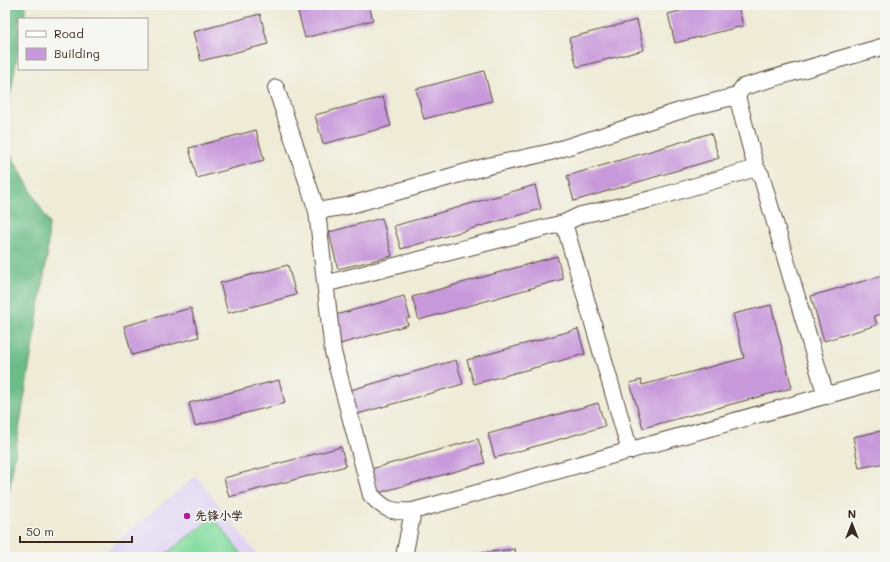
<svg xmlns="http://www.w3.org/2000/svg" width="890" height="562" font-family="Mali,'LXGW WenKai TC',sans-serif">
  <rect width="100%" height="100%" fill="#f6f6f2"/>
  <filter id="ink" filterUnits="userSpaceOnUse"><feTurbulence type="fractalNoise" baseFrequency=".025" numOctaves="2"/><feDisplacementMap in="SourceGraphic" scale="8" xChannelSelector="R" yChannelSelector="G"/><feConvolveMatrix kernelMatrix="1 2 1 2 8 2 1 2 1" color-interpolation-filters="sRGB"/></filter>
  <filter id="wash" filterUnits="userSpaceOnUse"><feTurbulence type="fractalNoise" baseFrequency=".012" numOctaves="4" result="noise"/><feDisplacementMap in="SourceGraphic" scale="16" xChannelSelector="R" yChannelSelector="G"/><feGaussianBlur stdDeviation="0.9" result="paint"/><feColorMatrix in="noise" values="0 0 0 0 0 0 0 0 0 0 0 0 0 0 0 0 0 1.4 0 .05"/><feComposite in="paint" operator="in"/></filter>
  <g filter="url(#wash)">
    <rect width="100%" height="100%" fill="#eeebd6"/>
    <path fill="#e0d4f4" d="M196,476l63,81h-161z"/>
    <path fill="#86dda1" stroke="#608460" d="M213,517l31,40h-83h1z"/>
    <path fill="#6cbc87" stroke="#547352" d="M5,5h21l-2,14h-5v27l-14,79z
      M5,144l44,79 -2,34 -38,235 -4,1z"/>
    <g id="blocks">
      <path fill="#c798da" d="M309,5h60l4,15 -68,18 -8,-30z
        M702,5h36l5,21 -68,17 -7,-29z
        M260,14l8,30 -67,17 -8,-29z
        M637,20l7,30 -67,17 -8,-29z
        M484,71l8,30 -68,18 -8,-30z
        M383,97l8,29 -68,18 -8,-29z
        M256,130l8,30 -67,18 -8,-30z
        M711,133l8,25 -145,43 -7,-25z
        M535,185l6,24 -140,40 -7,-23z
        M382,218l10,38 -54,13 -9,-37z
        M557,256l6,23 -144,41 -7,-23z
        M288,265l8,30 -68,18 -8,-30z
        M885,275v38l-11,3 3,9 -53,16 -13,-45z
        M404,296l6,22 -4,1 2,6 -68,19 -8,-28z
        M771,305l21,83 -149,40 -13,-45 11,-3 1,5 102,-27 -11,-44z
        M191,308l8,29 -67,18 -8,-29z
        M578,329l7,25 -111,30 -7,-24z
        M456,360l7,24 -109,31 -7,-24z
        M279,380l6,23 -90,23 -6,-23z
        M598,403l7,23 -110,32 -7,-24z
        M885,430v33l-26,5 -6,-31z
        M478,439l7,24 -107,30 -7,-24z
        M341,447l5,19 -117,31 -5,-19z
        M515,549l1,8h-60v-1z"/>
    </g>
  </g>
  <g filter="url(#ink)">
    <use href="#blocks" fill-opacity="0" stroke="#56473a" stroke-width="1"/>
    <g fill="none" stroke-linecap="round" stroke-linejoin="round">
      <defs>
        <path id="street" d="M276,88l41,123 16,141 38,143c15,16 21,17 42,16l472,-132
          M737,96l19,72 5,7 65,221
          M317,211l30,-5 141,-40 63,-14 141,-45 45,-11 6,-9 142,-41
          M564,223l66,228
          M328,283l236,-60 17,-8 71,-16 104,-31
          M404,557l9,-46"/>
      </defs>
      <use href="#street" stroke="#56473a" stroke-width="18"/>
      <use href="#street" stroke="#fff" stroke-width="16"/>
    </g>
  </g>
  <circle fill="#b5179e" stroke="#f6f6f2" stroke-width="1.5" cx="187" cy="516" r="4"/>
  <g text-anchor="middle" stroke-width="3.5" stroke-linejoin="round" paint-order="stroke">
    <g font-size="12" font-weight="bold" fill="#3b2a1e" stroke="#f6f6f2" text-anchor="start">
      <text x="195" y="520">先锋小学</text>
    </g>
  </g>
  <rect width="890" height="562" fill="none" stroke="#f6f6f2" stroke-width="20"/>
  <rect x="18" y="18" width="130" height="52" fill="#f6f6f2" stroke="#aba49d"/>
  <rect x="26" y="31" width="20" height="6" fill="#ffffff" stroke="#aba49d"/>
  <text x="54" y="38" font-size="12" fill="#3b2a1e">Road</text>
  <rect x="26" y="48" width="20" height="12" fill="#c798da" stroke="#aba49d"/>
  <text x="54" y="58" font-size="12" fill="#3b2a1e">Building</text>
  <g transform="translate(852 524)" stroke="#f6f6f2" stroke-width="3" paint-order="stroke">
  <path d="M0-3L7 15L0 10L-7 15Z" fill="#3b2a1e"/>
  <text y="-6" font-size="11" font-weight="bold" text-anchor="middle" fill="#3b2a1e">N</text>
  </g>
  <path d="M20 536v6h112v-6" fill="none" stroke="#3b2a1e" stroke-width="2"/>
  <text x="26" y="536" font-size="12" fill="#3b2a1e" stroke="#f6f6f2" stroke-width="3" paint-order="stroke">50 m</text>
</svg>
